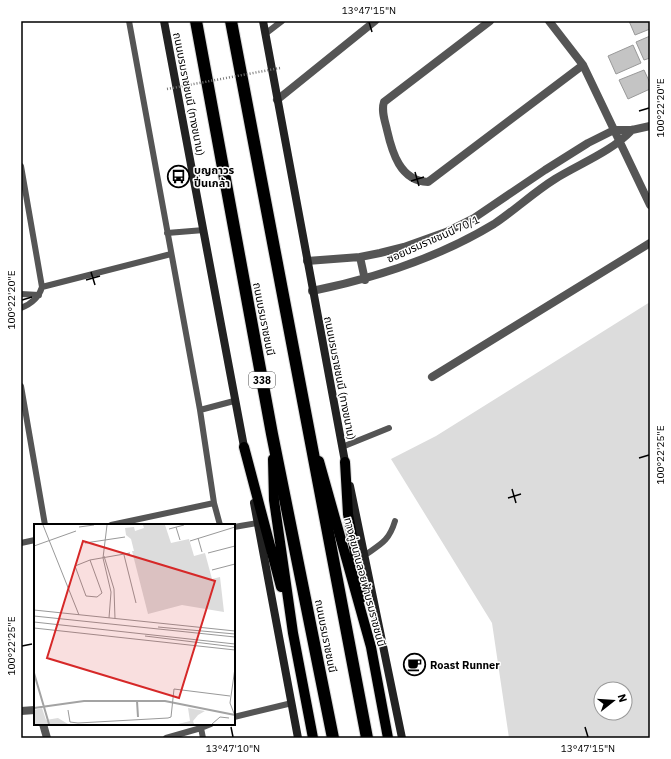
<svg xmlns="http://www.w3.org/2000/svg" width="671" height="759" font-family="'IBM Plex Sans','Noto Sans Thai',sans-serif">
  <rect width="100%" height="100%" fill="#fff"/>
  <path fill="#dcdcdc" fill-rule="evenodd" d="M650,302v436h-141l-17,-115 -101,-164 45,-23zM601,689h24v24h-24z"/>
  <path fill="#c4c4c4" stroke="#999" d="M629,21h21v8l-15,6z
    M650,36v22l-6,2 -8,-18z
    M633,45l8,18 -25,11 -8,-18z
    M644,70l6,13v6l-22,10 -9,-19z"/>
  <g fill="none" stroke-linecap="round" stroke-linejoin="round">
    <defs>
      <path id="primary" d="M244,447l37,140
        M273,459l1,41 19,133 20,105
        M319,461l52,186 17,91
        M345,462l3,52 15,83"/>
      <path id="highway" d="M196,21l76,413 61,304
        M231,21l136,717"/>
    </defs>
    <use href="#primary" stroke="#dbdbdb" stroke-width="12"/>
    <use href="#highway" stroke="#dbdbdb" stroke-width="14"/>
    <path stroke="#555" stroke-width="6" d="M129,21l71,389 34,-9
      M265,34l17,-13
      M21,166l21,121c-3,11 -11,17 -21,21
      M167,233l37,-3
      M42,287l129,-33
      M21,294l18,1
      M21,386l24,139
      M200,410l14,93 6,22
      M342,447l47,-19
      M111,525l103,-22
      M234,527l24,-4
      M21,543l14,-3
      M365,555c16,-11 24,-14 30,-34
      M234,717l58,-14
      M166,738l35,-10
      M203,738l-2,-10 10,-4"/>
    <path stroke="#555" stroke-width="8" d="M490,21l-106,81c-3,9 1,19 3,28 5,22 13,51 41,52l155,-117
      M549,21l34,44 67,140
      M277,100l98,-79
      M360,257l5,23
      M307,261l53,-4 20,-4 24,-6 42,-15 28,-14 71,-48 43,-27 26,-13h18l18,-4
      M312,291c64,-13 126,-33 182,-67 21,-14 40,-32 61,-45 26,-16 56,-27 77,-49
      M432,377l218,-134
      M21,711l14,-1
      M43,724l4,14"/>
    <path stroke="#222" stroke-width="8" d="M164,21l81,431
      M263,21l83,446
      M350,486l52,252
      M254,503l44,235"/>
    <use href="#primary" stroke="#000" stroke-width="10"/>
    <use href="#highway" stroke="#000" stroke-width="12"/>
    <path stroke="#777" stroke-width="2.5" stroke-dasharray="1 2" stroke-linecap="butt" d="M167,89l113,-21"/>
  </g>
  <path fill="none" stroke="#000" stroke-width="1.5" d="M369,22l3,10M639,111l10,-3M415,172l4,14M411,181l13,-4M91,272l4,13M86,280l14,-4M22,300l10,-3M639,458l10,-3M512,489l4,14M508,498l13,-4M22,646l10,-2M231,727l2,10M585,727l3,10"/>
  <defs>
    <symbol id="bus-ring" viewBox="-11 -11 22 22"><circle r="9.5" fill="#fff" stroke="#000" stroke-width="1.5"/><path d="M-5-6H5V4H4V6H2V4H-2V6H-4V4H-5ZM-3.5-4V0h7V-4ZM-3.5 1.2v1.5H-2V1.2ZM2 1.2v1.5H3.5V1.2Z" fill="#000"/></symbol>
    <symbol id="cafe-ring" viewBox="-11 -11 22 22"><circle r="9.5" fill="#fff" stroke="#000" stroke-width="1.5"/><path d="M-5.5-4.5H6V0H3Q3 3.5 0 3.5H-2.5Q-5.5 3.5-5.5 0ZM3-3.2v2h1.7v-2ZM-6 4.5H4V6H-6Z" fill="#000"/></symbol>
  </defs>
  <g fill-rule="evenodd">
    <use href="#bus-ring" x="166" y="164" width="25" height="25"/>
    <use href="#cafe-ring" x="402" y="652" width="25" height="25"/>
  </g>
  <g text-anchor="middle" stroke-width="3" stroke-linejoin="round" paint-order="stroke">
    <rect fill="#fff" stroke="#4c4c4c" stroke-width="1" x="249" y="372" width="26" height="16" rx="3"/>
    <g font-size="10" font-weight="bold" fill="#000">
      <text x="262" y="384">338</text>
    </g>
    <g font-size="11" fill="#000" stroke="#fff">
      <text transform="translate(189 94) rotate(79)" y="4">ถนนบรมราชชนนี (ทางขนาน)</text>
      <text transform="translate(433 239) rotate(-24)" y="4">ซอยบรมราชชนนี 70/1</text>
      <text transform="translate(264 319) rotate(79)" y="4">ถนนบรมราชชนนี</text>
      <text transform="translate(340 378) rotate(79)" y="4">ถนนบรมราชชนนี (ทางขนาน)</text>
      <text transform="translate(365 582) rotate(75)" y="4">ทางคู่ขนานลอยฟ้าบรมราชชนนี</text>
      <text transform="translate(326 636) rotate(79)" y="4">ถนนบรมราชชนนี</text>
    </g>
    <g font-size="11" font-weight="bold" fill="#000" stroke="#fff" text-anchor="start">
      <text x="194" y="174">บุญถาวร<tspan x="194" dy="13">ปิ่นเกล้า</tspan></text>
      <text x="430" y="669">Roast Runner</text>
    </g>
  </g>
  <g transform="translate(34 524)">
    <rect width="201" height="201" fill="#fff"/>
    <path d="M109,1h22l6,18 18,-4 5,17 11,-3 7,26 8,-2 4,35 -42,-7 -34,9 -16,-63h2l-3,-12 -5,-4 -1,-7 9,-1 1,4 9,-3zM8,184l4,12 12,-2 10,6h-34v-14zM154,184l17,3 -7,4 -5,6 1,3h-16l12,-3z" fill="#dcdcdc"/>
    <path fill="none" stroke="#a3a3a3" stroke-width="2" d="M0,149l15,51M103,177l1,16M0,184l50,-7h81l70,14"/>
    <path fill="none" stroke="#999" stroke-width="1" d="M9,1l36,90M73,1l-4,33 8,34 -2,26M45,3l15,-2M142,3l4,13M135,5l15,-4M164,14l4,14M156,17l45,-14M51,19l40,-6M0,22l42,-15M174,29l27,-7M90,31l12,48M70,32l10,33 1,30M56,36l12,33 -5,4 -11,-1 -11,-30 15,-6 40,-7M178,46l23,-6M0,86l201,21M0,92l201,21M0,98l201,22M124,103l77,7M0,104l201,22M111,112l90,11M201,144l-5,35 5,13M34,186l2,12 8,1 90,-5 3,-1 3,-28 56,7M178,200l8,-7 9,1"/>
    <path fill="#d62828" fill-opacity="0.15" stroke="#d62828" stroke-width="2" d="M49,17l132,40 -36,117 -132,-40z"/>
    <rect width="201" height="201" fill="none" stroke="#000" stroke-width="2"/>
  </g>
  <rect width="671" height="759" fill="none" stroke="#ffffff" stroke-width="44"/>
  <g transform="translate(613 701) rotate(73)"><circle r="19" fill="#ffffff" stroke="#999999"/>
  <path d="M0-3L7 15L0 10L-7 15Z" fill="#000000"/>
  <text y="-6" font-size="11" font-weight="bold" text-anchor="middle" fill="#000000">N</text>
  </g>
  <rect x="22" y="22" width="627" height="715" fill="none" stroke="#000" stroke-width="1.5"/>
  <g font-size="10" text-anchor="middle" fill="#000">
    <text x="369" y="14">13°47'15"N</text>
    <text transform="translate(660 108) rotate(-90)" y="4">100°22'20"E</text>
    <text transform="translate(11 300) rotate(-90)" y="4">100°22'20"E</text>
    <text transform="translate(660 455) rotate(-90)" y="4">100°22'25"E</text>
    <text transform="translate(11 646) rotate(-90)" y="4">100°22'25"E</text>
    <text x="233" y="752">13°47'10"N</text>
    <text x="588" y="752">13°47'15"N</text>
  </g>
</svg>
